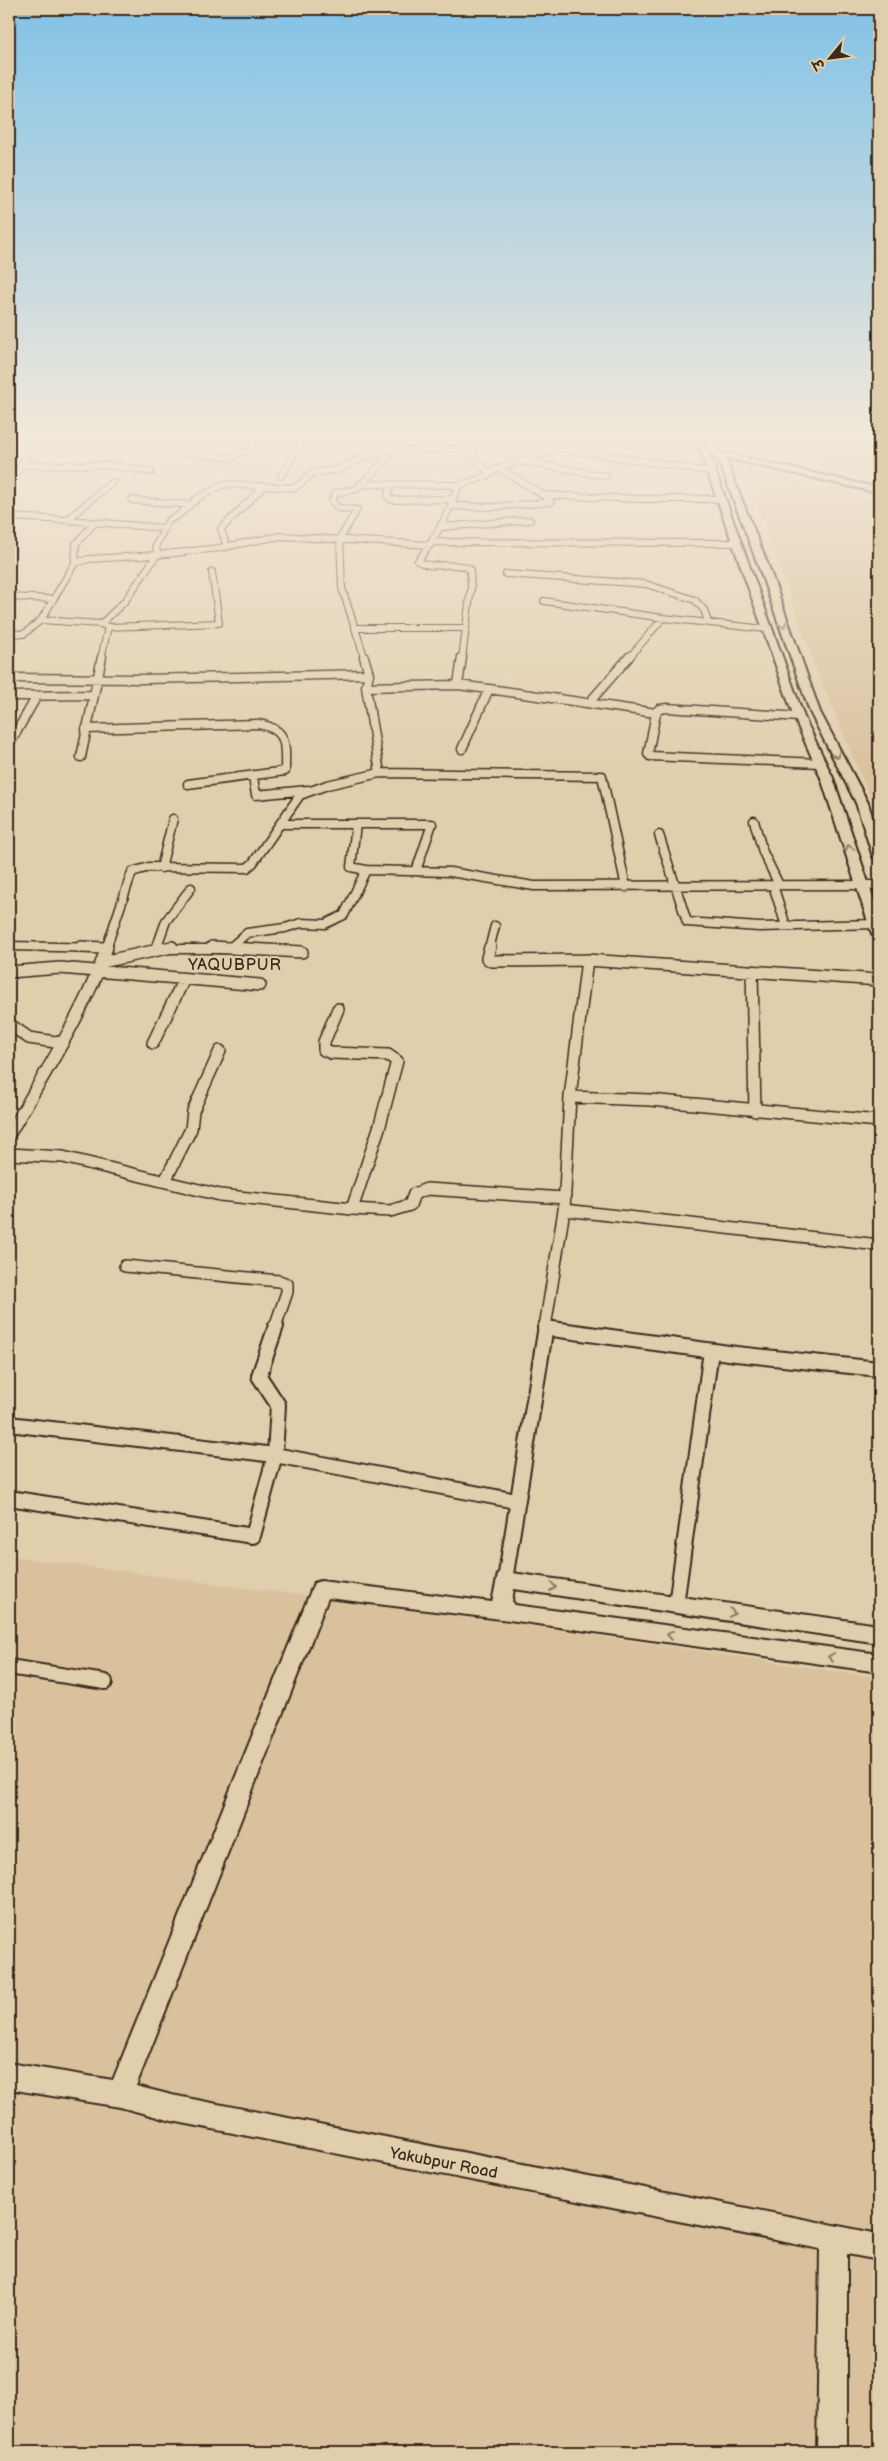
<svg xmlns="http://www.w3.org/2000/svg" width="888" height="2461" font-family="'Balsamiq Sans','Playpen Sans Deva',sans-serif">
  <rect width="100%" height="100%" fill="#e1ceac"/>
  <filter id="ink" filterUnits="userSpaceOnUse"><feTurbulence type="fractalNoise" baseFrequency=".02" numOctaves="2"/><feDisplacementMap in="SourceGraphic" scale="10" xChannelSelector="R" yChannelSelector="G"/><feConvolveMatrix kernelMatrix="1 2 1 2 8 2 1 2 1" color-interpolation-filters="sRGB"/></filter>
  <g filter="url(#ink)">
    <path fill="#dac19d" d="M719,436h160v37l-158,-34z
      M746,471l133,30v317l-65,-154z
      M9,1556l545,73 325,49v774h-870z"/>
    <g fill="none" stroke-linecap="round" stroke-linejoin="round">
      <defs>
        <path id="street-far3" d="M354,436l-4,13 39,7 -32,33 -22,4 -3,8 6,7 19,2 -17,28 2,50 23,71
          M469,436l5,22 16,15
          M503,439l48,10
          M410,450l60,-2
          M180,452l53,6 3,-5 14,-1 8,-16
          M520,461l86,15
          M22,465h88l41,7
          M499,468l44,27 97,4h81
          M281,476l25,-40
          M9,481l10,-11 13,-27 5,-2 183,-1 5,-1 -2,-3
          M361,484l98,1
          M391,484l-3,12 3,4 63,-1
          M132,500l58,5
          M452,506l42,1 57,-5 -6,-6
          M9,517l58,3 45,-38
          M67,520l96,8
          M442,527l88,-7
          M432,542l305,1
          M227,547l-6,-18 43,-43 31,2 18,-15 23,-3 37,-17
          M75,563l14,-4 68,-4 -1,-10 12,-24 12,-7 19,-17 26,-13 39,2
          M506,574l140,10 49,16 9,10 4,12
          M9,597l44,2
          M544,601l119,17 103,11
          M41,620l60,4
          M108,627l111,-4 -7,-51
          M356,628h110
          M9,633l15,1 17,-14 34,-57 1,-19 18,-21
          M101,659l7,-32 -7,-3 24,-23 32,-46 62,-7 61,-12 150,9
          M462,659l9,-71 -1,-19c-16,-9 -37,2 -52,-8 18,-24 31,-46 40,-75l26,-9 15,-9 61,-20 152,24
          M628,659l35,-41"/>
        <path id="street-far2" d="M364,657l5,17 -3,13 14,86
          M462,657l-4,28 31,4
          M9,678l135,1 225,-5
          M366,687l92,-2
          M9,696l85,-1
          M589,703l40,-46
          M656,713l-8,41 2,2 170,7
          M86,729l172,-5c31,5 27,21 27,47l-97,13
          M9,745l28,-49
          M462,749l27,-60 167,24 3,-4 8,-1 132,9
          M81,757l21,-100
          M253,777l3,18 52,-5
          M754,821l9,31 16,33
          M280,824h152l-16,47
          M356,824l-5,43 15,3
          M659,835l28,87 72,5 117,-3
          M161,868l12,-49
          M773,885l13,41
          M9,946l96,2
          M231,947l16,-14 38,-5 16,-5 24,1 19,-9 22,-45 84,2 84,14 345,-1
          M106,949l26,-77 17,-5 98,1 6,-5 47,-68 27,-10 53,-12 222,3 24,111
          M156,949l10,-28 25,-33
          M166,949h94
          M489,949l6,-23"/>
        <path id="street-far1" d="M81,947l24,1
          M212,947l90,5
          M490,947l-3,11 4,3 96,-1 292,20
          M156,950l1,-3
          M102,962l70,-15
          M9,972l51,-4 200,17
          M752,972l3,139
          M338,1009l-14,33v8l7,3 57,2 9,6 -17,64 -28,84
          M9,1024l20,14 33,5
          M153,1043l31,-64
          M570,1097l80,3 229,21
          M9,1135c33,-58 77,-125 98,-188
          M9,1154l54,3 157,38 132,14 38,2 20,-6 4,-11 13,-5 138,9
          M165,1181l26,-52 2,-18 27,-60
          M564,1210l315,35
          M125,1266l154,15 8,3v8l-12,35
          M545,1327l19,-117 6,-113 17,-137"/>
        <path id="street" d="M545,1328l191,26 143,15
          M9,1424l266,31 241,46
          M9,1498l244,38 22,-81 3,-50 -19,-29 17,-50
          M505,1580l41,-254
          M676,1605l35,-254
          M9,1667l96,15"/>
        <path id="secondary" d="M688,436h8l12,15 96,266 29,61 46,137v23l-7,-4 -51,-156 -27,-61 -94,-266z
          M700,436h8l12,16 159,36v5l-154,-35 43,107 52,147 48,91 11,36v22l-6,-4 -17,-54 -46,-91 -52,-147 -39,-104 -8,-6v-4z
          M505,1572l374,53v18l-365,-54 -2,12 3,4 364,49v18l-370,-52 -181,-22 -192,488 36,9 707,139v26l-32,-6v198h-30l3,-203 -648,-128 -52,-14 -111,-18v-26l104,17 201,-497 7,-2 171,21 6,-28z"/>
      </defs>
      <use href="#street-far3" stroke="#3b2a1e" stroke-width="8"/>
      <use href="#street-far2" stroke="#3b2a1e" stroke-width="11"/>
      <use href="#street-far1" stroke="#3b2a1e" stroke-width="14"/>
      <use href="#street" stroke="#3b2a1e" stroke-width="18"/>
      <use href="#secondary" stroke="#3b2a1e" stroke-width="4"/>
      <use href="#street-far3" stroke="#e1ceac" stroke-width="6"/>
      <use href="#street-far2" stroke="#e1ceac" stroke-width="8"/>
      <use href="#street-far1" stroke="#e1ceac" stroke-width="11"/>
      <use href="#street" stroke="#e1ceac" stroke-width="14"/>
      <use href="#secondary" fill="#e1ceac" fill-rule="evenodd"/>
    </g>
    <defs><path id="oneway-chevron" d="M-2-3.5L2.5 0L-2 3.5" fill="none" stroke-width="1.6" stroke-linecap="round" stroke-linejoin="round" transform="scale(1.25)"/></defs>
    <g stroke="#8e7c65">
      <use href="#oneway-chevron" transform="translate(783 625) rotate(71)"/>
      <use href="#oneway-chevron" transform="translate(837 755) rotate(63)"/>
      <use href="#oneway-chevron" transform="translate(849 848) rotate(-108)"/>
      <use href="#oneway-chevron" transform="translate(553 1587) rotate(8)"/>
      <use href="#oneway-chevron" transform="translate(732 1613) rotate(8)"/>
      <use href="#oneway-chevron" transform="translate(670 1635) rotate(-172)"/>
      <use href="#oneway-chevron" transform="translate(831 1657) rotate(-172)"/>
    </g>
  </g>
  <linearGradient id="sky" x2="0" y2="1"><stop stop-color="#82c2e7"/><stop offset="0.56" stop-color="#f2e9da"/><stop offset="1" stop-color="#f2e9da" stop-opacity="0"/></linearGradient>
  <rect width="888" height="780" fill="url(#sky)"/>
  <g text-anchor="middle" stroke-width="4" stroke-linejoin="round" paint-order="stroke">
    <g font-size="16" letter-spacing="1" fill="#3b2a1e" stroke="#e1ceac">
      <text x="235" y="970">YAQUBPUR</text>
    </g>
    <g font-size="16" fill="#3b2a1e" stroke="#e1ceac">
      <text transform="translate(444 2162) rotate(11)" y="6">Yakubpur Road</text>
    </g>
  </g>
  <rect width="888" height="2461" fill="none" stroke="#e1ceac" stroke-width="30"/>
  <rect x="15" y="15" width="858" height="2431" fill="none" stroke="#3b2a1e" stroke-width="2" filter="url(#ink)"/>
  <g transform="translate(830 58) rotate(241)" stroke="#e1ceac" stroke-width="4" paint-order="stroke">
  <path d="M0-4L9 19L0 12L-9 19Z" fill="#3b2a1e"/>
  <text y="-8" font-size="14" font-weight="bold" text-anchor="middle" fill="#3b2a1e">उ</text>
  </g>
</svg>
